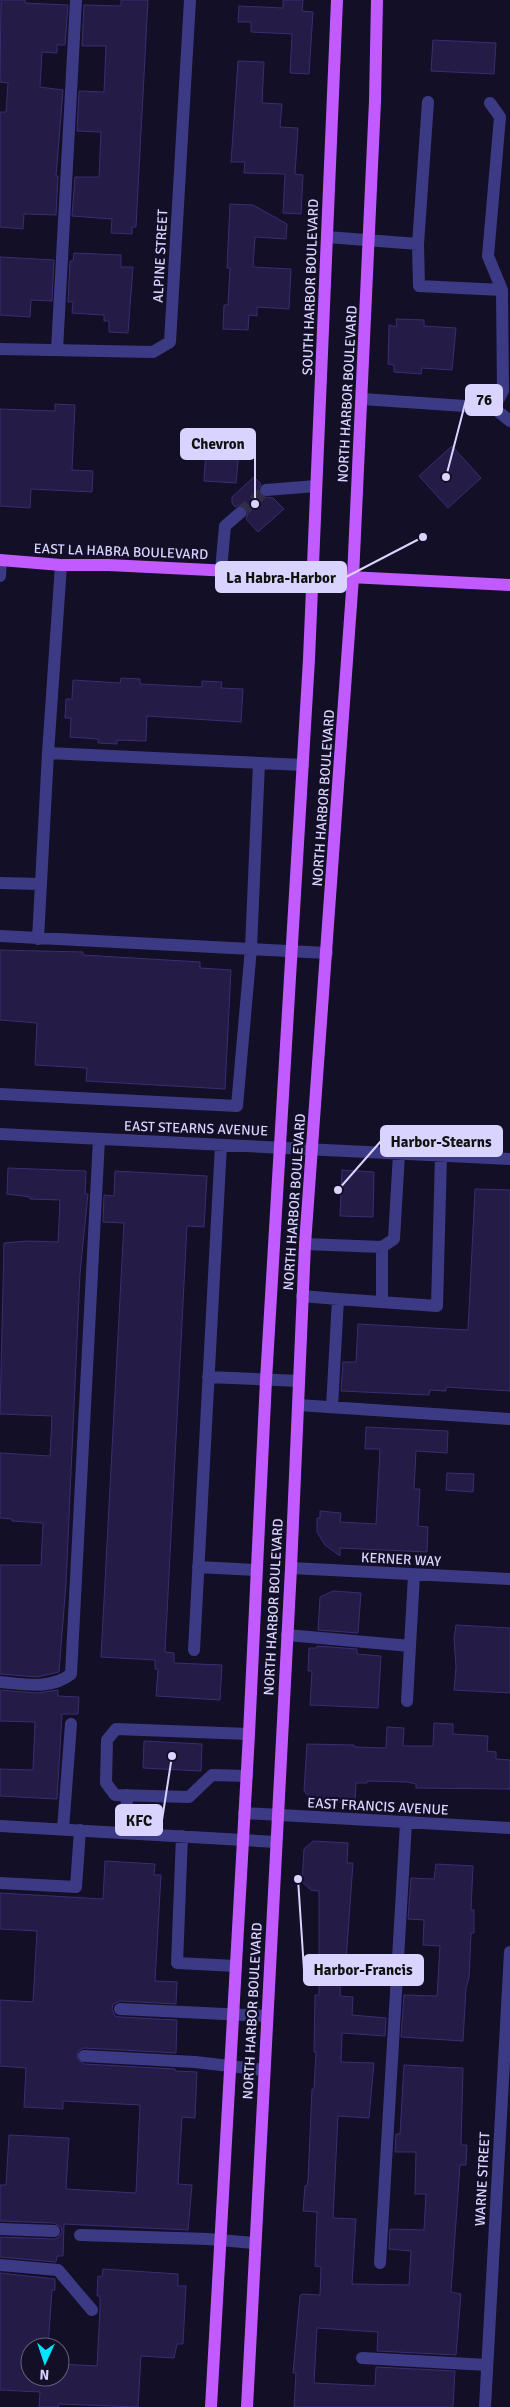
<svg xmlns="http://www.w3.org/2000/svg" width="510" height="2407" font-family="Signika,sans-serif">
  <rect width="100%" height="100%" fill="#130f26"/>
  <path fill="#241b47" stroke="#3b2d73" d="M1,0h24v3l43,2 -3,40h-8v8l-15,-1 -2,35 23,3 -7,86h2l-2,39 -32,-1 -1,15 -23,-2v-115h6l2,-29 -8,-1z
    M121,0h27l-12,227h-4v7l-21,-1 1,-14 -40,-3 3,-39h24l2,-45 -24,-1 2,-40 25,1 2,-46h-24l2,-41 37,1z
    M283,0h20l-1,11 11,1 -4,62 -19,-1 2,-39 -41,-2v-10h-13l1,-16 44,2z
    M433,40l63,3 -2,31 -63,-3z
    M238,61l26,1 -2,41 20,1 -2,23 18,1 -3,46 8,1 -2,39 -18,-1 2,-39 -41,-1 1,-11h-14z
    M230,204l23,1 34,19 -1,15 -31,-2 -2,30 38,2 -2,40 -32,-2v9l-8,-1 -1,15 -25,-1 1,-24h4l2,-37h-3z
    M74,253l47,2v12h12l-5,66 -19,-1v-11h-5v-6l-32,-2 1,-11h-5l2,-41h3z
    M0,257l54,3 -2,41 -21,-1 -1,17 -30,-2z
    M396,319l28,1v6l32,2 -4,42 -30,-2 -1,6 -27,-2v-7l-6,-1 1,-39 8,2z
    M55,404l20,1 -3,65 21,1 -1,21 -61,-3 -1,19 -30,-2v-97l55,2z
    M452,446l29,32 -33,30 -29,-32z
    M206,448l33,2 -3,33 -32,-2z
    M254,477l7,7 -3,6 2,5 3,2 10,1 11,11 -26,23 -12,-13 2,-7 -2,-5 -7,-2 -4,2 -3,-4v-6z
    M121,678l19,1v5l62,3v-6l20,1 -1,6 22,1 -2,33 -94,-6 -1,25 -29,-1v4l-19,-1v-4l-28,-2 1,-19h-6l1,-19h6l1,-19 47,3z
    M0,950l83,2v3l117,7v6l31,2 -6,119 -139,-8 1,-13 -52,-3 2,-42 -37,-3z
    M8,1168l78,3 -1,23h3l-8,80 -14,309 -7,89 -22,5 -37,-3v-109h41l2,-42 -31,-2v-2l-12,-1v-65l50,3 2,-40 -52,-2 4,-171 24,-2 30,1 2,-42 -30,-1v-2l-23,-3z
    M342,1170l32,2 -1,45 -33,-1z
    M115,1171l92,5 -3,51 -17,-1 -22,426 9,1v10l48,2 -2,35 -64,-4 2,-27h-3v-9l-54,-3 23,-434 -21,-1 1,-27 10,1z
    M475,1189l35,1v201l-64,-4v4l-16,-1 -1,5 -88,-4 2,-29h13l2,-38 110,6z
    M366,1427l82,4 -1,22 -31,-2 -2,38h6l-2,37 10,1 -1,25 -87,-4v8l-15,-11 -8,-13v-14h3v-7l21,2 -1,9 36,2 4,-75h-15z
    M447,1473l27,1 -1,18 -27,-2z
    M333,1591l28,2 -3,40 -40,-3 2,-33z
    M456,1625l54,3v65l-56,-3 2,-23 -2,-29z
    M317,1646l40,3v5l24,2 -3,52 -68,-3 2,-34h-4l1,-23h8z
    M0,1690l37,3 21,-3v6l21,1 -1,17h-16l-5,85 -57,-3v-27l33,1 2,-48 -35,-1z
    M434,1723l19,1v10l35,2 -1,15 9,1v7l14,1v29l-94,-1v-4l-9,-2 -40,-1v2h-11l-1,20 -43,-3 -8,-9 3,-47 47,1v2l32,1 1,-21 17,1 -1,18h30z
    M144,1741l58,3 -1,27 -58,-3z
    M313,1841l35,2 -1,20h6l-7,98h-5l-1,35 13,1 -1,18 34,3 -1,18 -43,-3 -1,29 33,1 -5,55 -31,-2 -5,102 23,1 -4,65 57,1 2,-34 -22,-2 1,-20 34,1 2,-36h-11l1,-42h-21l1,-18h4l4,-69 59,3 -2,77h6l-1,20h-6l-9,127 10,2 -5,61 -79,-4 1,-19 -61,-4 -3,55 61,3 1,-19 79,4 -2,36h-159l2,-34h-3l7,-77 2,-2 18,1 1,-28 -6,-1 2,-54 -14,-1 2,-25h2l1,-6 4,-91h2l2,-37h-2l1,-57h4v-104l-8,-1 -9,-8 2,-33z
    M105,1861l50,3 -1,11h7l-6,106 22,1 -1,22 -56,-3 -7,3 -1,5 3,7 5,1 57,3 -1,33 -92,-5 -6,3 -1,8 7,5 91,5v2l22,1 -2,46 -13,-1 -4,67 14,1 -4,45 -124,-6 -1,32h-6l-1,6 -56,-5v-20l54,2 4,-1 4,-6 -1,-5 -7,-4 -54,-2v-36h6l3,-50 60,3 -3,51 70,4 4,-88 -77,-4v8l-39,-2 2,-39 -26,-2v-66l33,2 4,-71 -37,-2v-36l103,6z
    M436,1864l37,2 -2,44h3v23h-3l-2,45 -3,10 -3,53 -62,-4 3,-42 33,1 3,-50 -17,-1 1,-25 -16,-1 3,-41 23,1z
    M103,2269l75,5v12h8l-3,58h-6l-3,14 -33,-2 -3,51 -79,-3 -1,3h-19l1,-15 -40,-2v-117l55,6v11h-3l-4,57h-18v30h30v-13l37,2 3,-57v-13h-3l1,-20 4,1z"/>
  <g fill="none" stroke-linecap="round" stroke-linejoin="round">
    <path stroke="#312d47" stroke-width="12" stroke-dasharray="12 6" stroke-linecap="butt" d="M240,513l26,-23"/>
    <path stroke="#3d3a85" stroke-width="12" d="M490,103l10,14 -12,139 14,34
      M327,237l91,7 1,42 83,4 1,101 -9,17 -132,-9
      M418,244l10,-142
      M0,349l153,3 17,-10 20,-342
      M57,350l19,-350
      M494,408l16,13
      M266,490l50,-4
      M61,565l-13,188 255,12
      M221,570l4,-44 15,-13
      M0,576l1,-16
      M0,883l40,1
      M0,936l327,17
      M38,939l10,-186
      M0,1094l237,12 14,-158 8,-185
      M0,1134l510,25
      M305,1244l77,3v55
      M382,1247l12,-8 5,-85
      M302,1296l36,3
      M208,1377l91,4
      M298,1405l212,14
      M332,1407l6,-108 99,7 4,-150
      M198,1567l58,3
      M291,1568l219,11
      M287,1635l123,11 4,-71
      M194,1650l27,-505
      M0,1682c25,2 51,8 71,-8l28,-535
      M407,1701l3,-55
      M247,1776l-35,-1 -23,22 -74,-2 -9,-12 1,-43 9,-11 133,5
      M244,1813l266,15
      M0,1826l276,16
      M63,1829l8,-105
      M126,1833l1,-38
      M182,1836l-5,127 59,3
      M0,1883l76,4 4,-57
      M120,2009l147,7
      M84,2056l111,6 69,8
      M0,2229l54,2
      M80,2235l128,4 46,4
      M380,2263l26,-440
      M0,2265l58,5 34,40
      M362,2358l125,7
      M485,2407l25,-455"/>
    <path stroke="#c25bff" stroke-width="12" d="M0,560l61,5h47l402,20
      M211,2407l38,-673 17,-354 43,-721 28,-659
      M247,2407l44,-839 14,-324 48,-667 22,-476 2,-101"/>
  </g>
  <g text-anchor="middle" stroke-width="4.5" stroke-linejoin="round" paint-order="stroke">
    <g font-size="14" fill="#d9d4ff" stroke="#130f26">
      <text transform="translate(160 256) rotate(-87)" y="5">ALPINE STREET</text>
      <text transform="translate(310 287) rotate(-88)" y="5">SOUTH HARBOR BOULEVARD</text>
      <text transform="translate(347 394) rotate(-87)" y="5">NORTH HARBOR BOULEVARD</text>
      <text transform="translate(121 551) rotate(2)" y="5">EAST LA HABRA BOULEVARD</text>
      <text transform="translate(323 798) rotate(-86)" y="5">NORTH HARBOR BOULEVARD</text>
      <text transform="translate(196 1128) rotate(2)" y="5">EAST STEARNS AVENUE</text>
      <text transform="translate(294 1202) rotate(-86)" y="5">NORTH HARBOR BOULEVARD</text>
      <text transform="translate(401 1559) rotate(3)" y="5">KERNER WAY</text>
      <text transform="translate(273 1607) rotate(-87)" y="5">NORTH HARBOR BOULEVARD</text>
      <text transform="translate(378 1806) rotate(3)" y="5">EAST FRANCIS AVENUE</text>
      <text transform="translate(252 2011) rotate(-87)" y="5">NORTH HARBOR BOULEVARD</text>
      <text transform="translate(482 2179) rotate(-87)" y="5">WARNE STREET</text>
    </g>
  </g>
  <path fill="none" stroke="#d9d4ff" stroke-width="2" d="M446 477L466 400M255 504L255 444M423 537L346 577M338 1190L381 1141M172 1756L162 1820M298 1879L304 1970"/>
  <g fill="#d9d4ff" stroke="#130f26" stroke-width="2">
    <circle cx="446" cy="477" r="5"/>
    <circle cx="255" cy="504" r="5"/>
    <circle cx="423" cy="537" r="5"/>
    <circle cx="338" cy="1190" r="5"/>
    <circle cx="172" cy="1756" r="5"/>
    <circle cx="298" cy="1879" r="5"/>
  </g>
  <g fill="#d9d4ff" stroke="#d9d4ff" stroke-width="2">
    <rect x="466" y="385" width="36" height="30" rx="5"/>
    <rect x="181" y="429" width="74" height="30" rx="5"/>
    <rect x="216" y="562" width="130" height="30" rx="5"/>
    <rect x="381" y="1126" width="121" height="30" rx="5"/>
    <rect x="116" y="1805" width="46" height="30" rx="5"/>
    <rect x="304" y="1955" width="119" height="30" rx="5"/>
  </g>
  <g font-size="15" text-anchor="middle" font-weight="bold" fill="#111">
    <text x="484" y="405">76</text>
    <text x="218" y="449">Chevron</text>
    <text x="281" y="583">La Habra-Harbor</text>
    <text x="441" y="1147">Harbor-Stearns</text>
    <text x="139" y="1826">KFC</text>
    <text x="363" y="1975">Harbor-Francis</text>
  </g>
  <g transform="translate(45 2362) rotate(183)"><circle r="24" fill="#130f26" stroke="#625e7d"/>
  <path d="M0-4L9 19L0 12L-9 19Z" fill="#00e5ff"/>
  <text y="-8" font-size="14" font-weight="bold" text-anchor="middle" fill="#d9d4ff">N</text>
  </g>
</svg>
